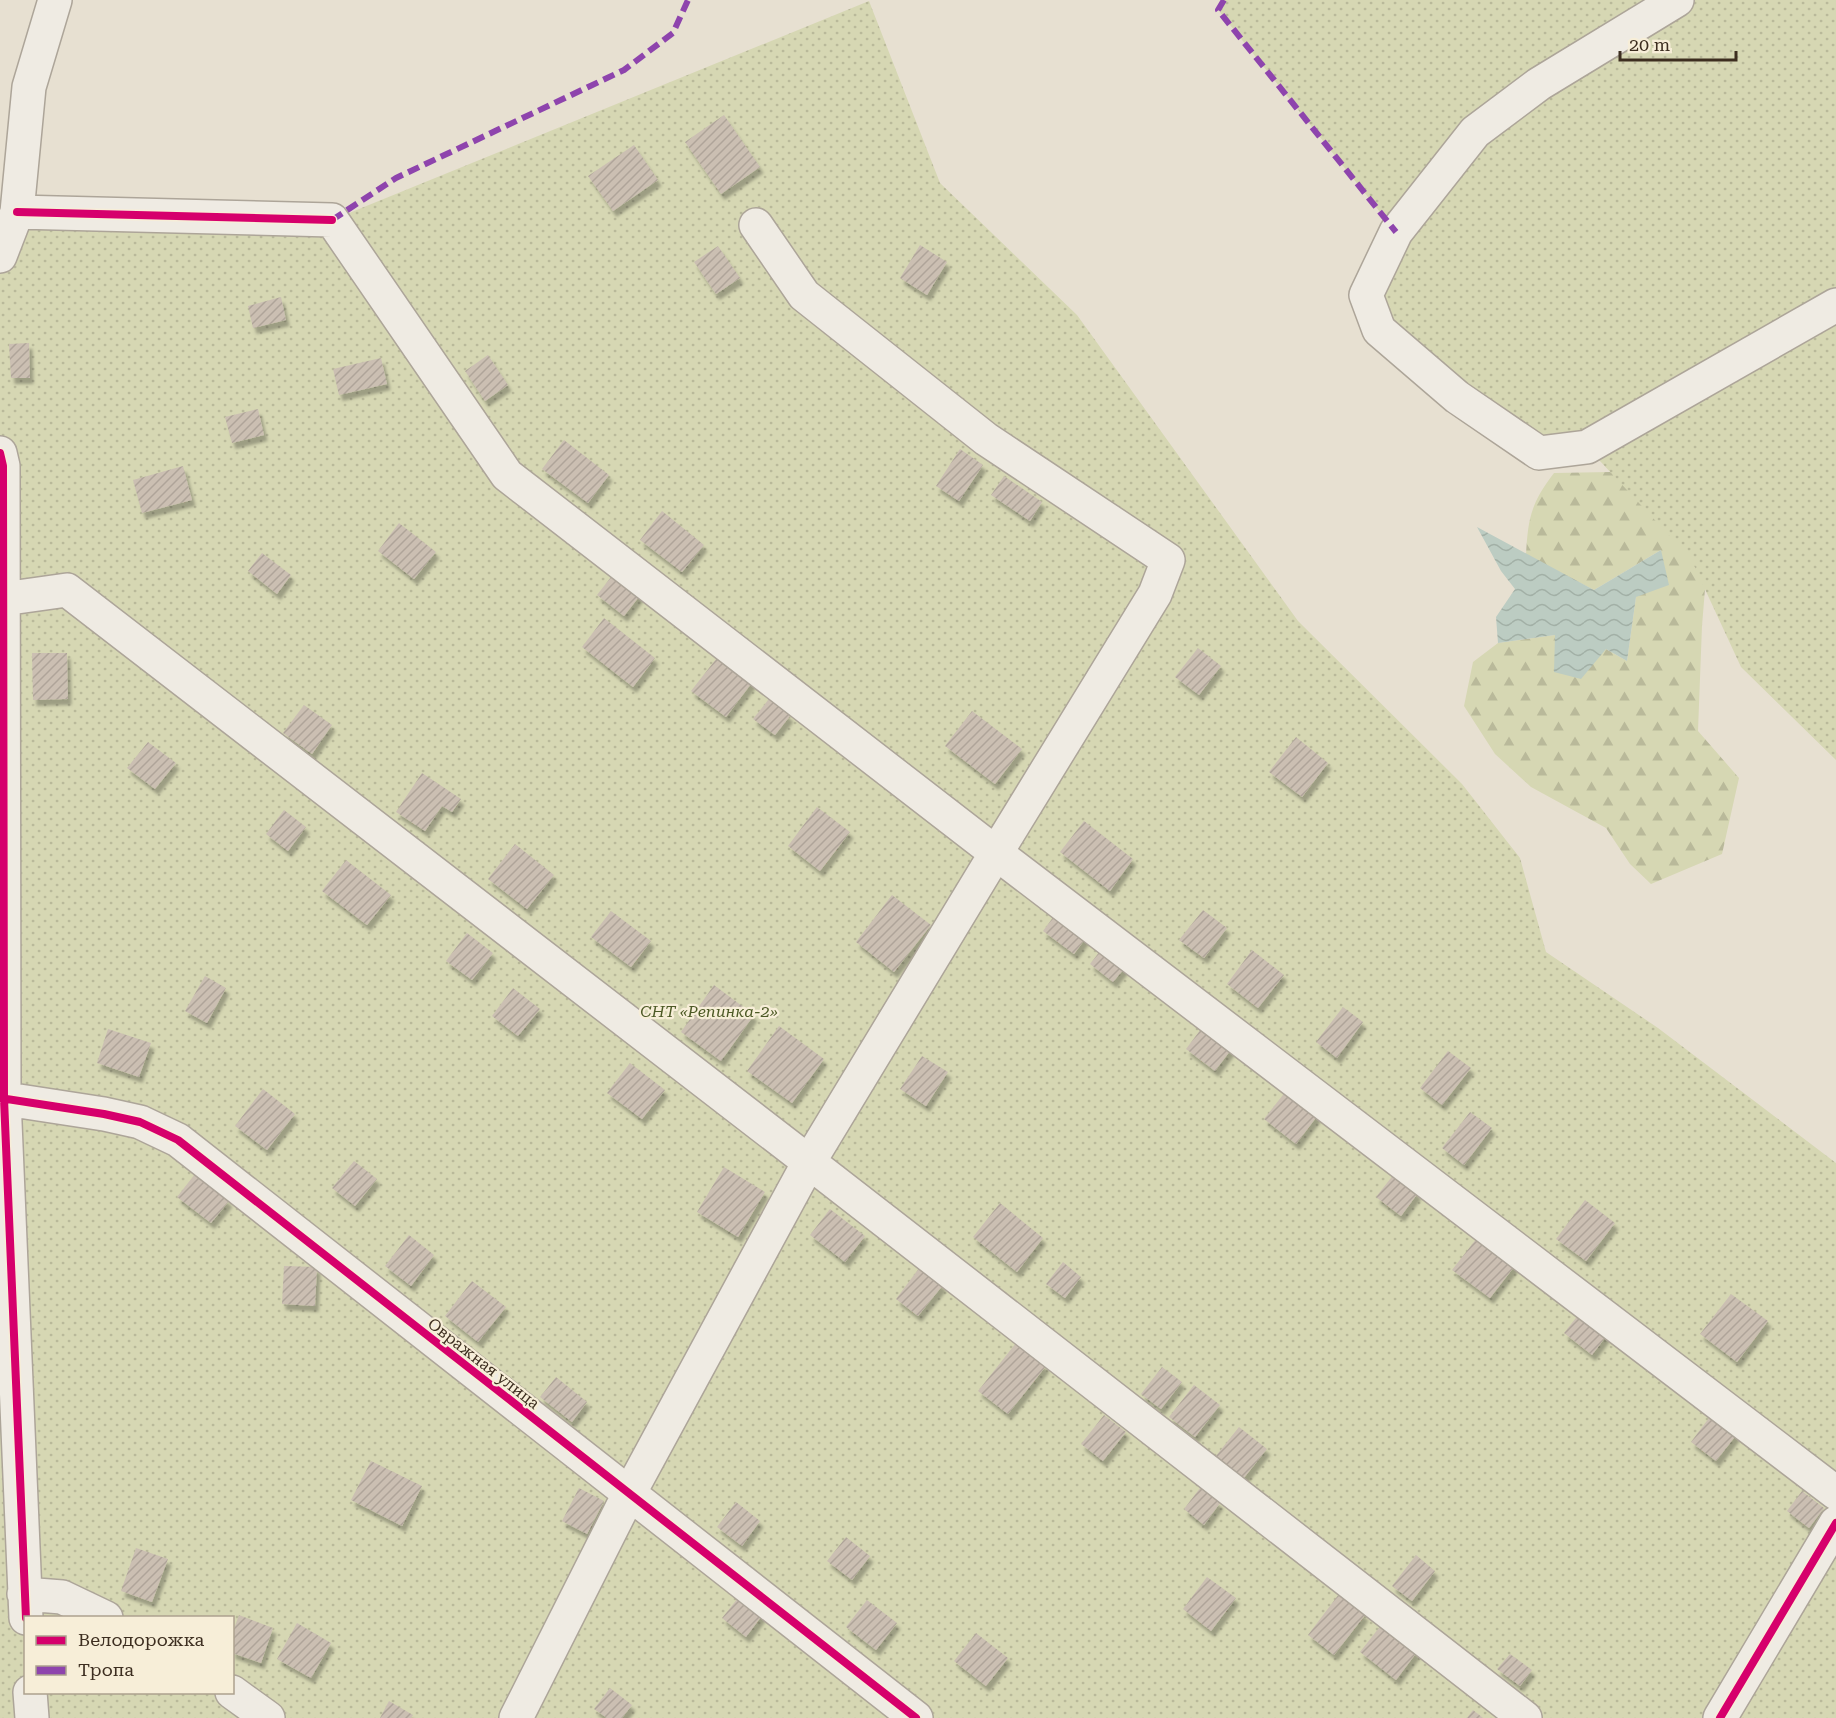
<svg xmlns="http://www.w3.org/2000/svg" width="1836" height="1718" font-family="'Roboto Serif',serif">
  <defs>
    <pattern id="forest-firs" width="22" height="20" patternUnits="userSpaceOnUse" patternTransform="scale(1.5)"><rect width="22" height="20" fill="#d6d7b3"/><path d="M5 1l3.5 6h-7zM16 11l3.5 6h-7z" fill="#b9b99a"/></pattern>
    <pattern id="garden-dots" width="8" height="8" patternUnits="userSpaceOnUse" patternTransform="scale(1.5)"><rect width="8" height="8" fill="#d6d7b3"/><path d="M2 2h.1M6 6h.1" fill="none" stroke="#b9b99a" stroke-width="1.8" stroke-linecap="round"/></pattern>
    <pattern id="water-waves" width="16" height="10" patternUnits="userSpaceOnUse" patternTransform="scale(1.5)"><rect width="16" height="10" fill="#bcccc2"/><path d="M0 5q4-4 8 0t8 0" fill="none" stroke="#a2b0a6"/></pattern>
    <pattern id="building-hatch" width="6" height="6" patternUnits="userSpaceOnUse" patternTransform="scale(1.5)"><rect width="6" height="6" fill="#cbbfb2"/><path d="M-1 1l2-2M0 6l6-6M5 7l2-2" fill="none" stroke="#afa499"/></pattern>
    <filter id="shadow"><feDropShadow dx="3.5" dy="6" stdDeviation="1.5" flood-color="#0004"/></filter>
  </defs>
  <rect width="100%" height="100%" fill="#e7e0d1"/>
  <path fill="url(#forest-firs)" d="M1610,472l154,68 -59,49 -3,37 -4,105 41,47 -17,76 -71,30 -21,-20 -24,-36 -75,-41 -36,-33 -31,-48 9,-44 25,-19 57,-8 51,14 21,12 9,-64 25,-47 -67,40 -68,-35c2,-37 5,-52 28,-82z"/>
  <path fill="url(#garden-dots)" fill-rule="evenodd" d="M1224,0h612v760l-95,-93 -50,-108 -104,-112 -48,6 -82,-56 -91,-102 30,-63 -178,-222z
    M869,1l71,182 137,132 221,306 164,163 58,74 26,94 112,76 178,135v555h-1836v-1462l17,-44 315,8zM26,1618h206v74h-206z"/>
  <path fill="url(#water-waves)" d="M1477,527l117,63 67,-40 8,35 -33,12 -9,64 -21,-12 -25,30 -27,-7 1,-37 -57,8 -2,-26 19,-28 -14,-18z"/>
  <path fill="url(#building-hatch)" filter="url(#shadow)" d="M724,115l36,52 -39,27 -36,-52z
    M634,145l24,35 -45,31 -25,-35z
    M920,245l27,17 -20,33 -27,-17z
    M718,246l22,32 -24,16 -22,-32z
    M281,297l5,23 -33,8 -5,-22z
    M29,343l1,35h-19l-2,-34z
    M488,355l20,30 -23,16 -20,-30z
    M381,358l6,26 -48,11 -6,-26z
    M258,409l6,26 -32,8 -7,-26z
    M564,440l45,35 -21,28 -46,-34z
    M960,449l23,16 -24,36 -23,-15z
    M183,466l9,34 -50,13 -9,-33z
    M1004,476l38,26 -12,19 -39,-26z
    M662,511l42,34 -22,27 -42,-32z
    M399,523l37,29 -22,27 -36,-28z
    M262,553l29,22 -14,19 -29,-23z
    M618,568l27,21 -21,27 -27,-21z
    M604,618l51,40 -22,29 -51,-40z
    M1198,648l23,18 -22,29 -24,-18z
    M32,653h35l1,46 -35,1z
    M720,654l34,26 -28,37 -35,-26z
    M769,699l21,17 -15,19 -22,-16z
    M304,705l28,20 -20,29 -29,-21z
    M972,711l50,38 -27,35 -50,-38z
    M1296,737l32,26 -26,34 -33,-25z
    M148,742l28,21 -21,26 -28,-21z
    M422,773l39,26 -9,13 -10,-6 -17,25 -29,-19z
    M817,807l33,25 -30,39 -32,-25z
    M284,810l22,17 -18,24 -22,-17z
    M1084,821l49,38 -23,32 -50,-39z
    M515,844l39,31 -27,34 -39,-30z
    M346,860l45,35 -24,30 -45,-34z
    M892,895l39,30 -37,47 -38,-30z
    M1203,910l24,18 -23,30 -25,-18z
    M611,911l40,30 -20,26 -40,-30z
    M1057,912l31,23 -14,19 -31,-23z
    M467,933l26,20 -21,27 -26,-19z
    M1104,946l24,18 -15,18 -23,-18z
    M1252,950l32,25 -26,33 -31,-24z
    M205,976l21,12 -19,35 -22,-12z
    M714,985l40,30 -33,46 -40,-29z
    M513,988l27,21 -22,27 -26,-20z
    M1343,1007l20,15 -26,36 -21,-16z
    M1204,1025l29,22 -18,24 -29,-22z
    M779,1026l45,33 -32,44 -45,-32z
    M108,1029l43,14 -12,34 -42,-14z
    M1448,1051l23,17 -29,37 -22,-17z
    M922,1056l26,16 -22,34 -26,-17z
    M630,1063l35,27 -23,29 -35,-26z
    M263,1089l32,25 -28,36 -32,-24z
    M1286,1091l32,24 -22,29 -32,-25z
    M1470,1112l22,16 -28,37 -22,-17z
    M354,1161l23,18 -22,27 -23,-18z
    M724,1167l41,25 -27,45 -41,-25z
    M195,1174l34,27 -18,22 -34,-26z
    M1394,1174l24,19 -17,23 -25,-19z
    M1585,1200l30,23 -29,38 -30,-22z
    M1000,1203l43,35 -26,34 -44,-35z
    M830,1209l35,27 -20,26 -35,-27z
    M1480,1234l37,29 -27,35 -38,-28z
    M409,1235l25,20 -23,31 -26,-20z
    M1063,1262l18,15 -16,21 -19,-14z
    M284,1266l33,1 -2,39 -33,-2z
    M920,1267l23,18 -25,31 -22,-17z
    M472,1281l34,26 -28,35 -33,-26z
    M1731,1294l37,27 -31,41 -37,-28z
    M1579,1314l28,21 -15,20 -28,-22z
    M1016,1343l30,23 -38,48 -30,-23z
    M1162,1367l20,15 -21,27 -20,-15z
    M556,1377l31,25 -15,20 -32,-25z
    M1194,1385l26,20 -25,32 -26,-20z
    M1712,1414l25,20 -21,27 -25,-19z
    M1104,1415l22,17 -23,29 -22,-17z
    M1239,1427l28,22 -24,30 -28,-22z
    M371,1461l51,25 -20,40 -51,-26z
    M579,1488l25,13 -17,33 -25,-13z
    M1200,1488l20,15 -16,22 -20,-16z
    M1802,1491l22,17 -15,20 -22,-17z
    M736,1502l24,19 -18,25 -25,-19z
    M846,1537l24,19 -18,24 -25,-19z
    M136,1548l32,11 -16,43 -31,-11z
    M1416,1555l19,16 -23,30 -20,-15z
    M1207,1577l29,21 -25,33 -28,-22z
    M746,1588l23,18 -23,31 -24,-19z
    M1339,1594l26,21 -31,40 -26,-20z
    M867,1600l30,23 -21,27 -30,-23z
    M239,1615l34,13 -12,35 -29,-10v-19z
    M297,1623l34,20 -20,35 -34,-19z
    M1382,1624l35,28 -21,28 -36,-28z
    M976,1633l32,25 -22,28 -32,-25z
    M1510,1654l22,16 -12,16 -23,-17z
    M610,1688l22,17 -10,13h-15l-13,-9z
    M389,1701l24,14 -2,3h-31z
    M1473,1710l10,8h-16z"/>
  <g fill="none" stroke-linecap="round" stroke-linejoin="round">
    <defs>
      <path id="minor" d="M1677,0l-138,84 -64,48 -79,100 -30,63 13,35 78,67 82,56 48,-6 249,-142
        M17,212l315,8 175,255 489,378 840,640
        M0,256l17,-44 12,-125 26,-87
        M0,453l3,13 1,633 22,519
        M3,599l64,-9 742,572 716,556
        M0,1098l104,16 36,8 38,18 738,578
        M24,1594l38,3 44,21
        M30,1692l2,26
        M232,1692l36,26
        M516,1718l113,-224 180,-332 187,-309 159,-259 13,-34 -182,-121 -182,-144 -48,-70
        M1720,1718l116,-195"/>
    </defs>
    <use href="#minor" stroke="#ada599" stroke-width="36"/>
    <use href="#minor" stroke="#efebe3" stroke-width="33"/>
    <path stroke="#8e44ad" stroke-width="6" stroke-dasharray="12 6" stroke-linecap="butt" d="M1224,0l-6,10 178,222
      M332,220l64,-42 228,-108 49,-37 15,-33"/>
    <defs>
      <path id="cycleway" d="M17,212l315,8
        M0,453l3,13 1,633 22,519
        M0,1098l104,16 36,8 38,18 738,578
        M1720,1718l116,-195"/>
    </defs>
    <use href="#cycleway" stroke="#f7eed8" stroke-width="11"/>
    <use href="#cycleway" stroke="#d6006c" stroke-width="8"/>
  </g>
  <g text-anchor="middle" stroke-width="4.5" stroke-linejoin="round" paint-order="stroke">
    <g font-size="16" font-style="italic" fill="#4d5a26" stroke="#f7eed8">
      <text x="709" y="1017">СНТ «Репинка-2»</text>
    </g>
    <g font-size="16" fill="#3d2e20" stroke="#f7eed8">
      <text transform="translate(484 1363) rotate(38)" y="6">Овражная улица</text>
    </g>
  </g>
  <rect x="24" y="1616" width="210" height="78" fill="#f7eed8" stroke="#ada18e" stroke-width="1.5"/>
  <rect x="36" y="1636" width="30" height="9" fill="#d6006c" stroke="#ada18e" stroke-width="1.5"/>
  <text x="78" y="1646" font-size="18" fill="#3d2e20">Велодорожка</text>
  <rect x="36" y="1666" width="30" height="9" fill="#8e44ad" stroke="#ada18e" stroke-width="1.5"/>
  <text x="78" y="1676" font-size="18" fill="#3d2e20">Тропа</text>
  <path d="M1620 51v9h116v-9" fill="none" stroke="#3d2e20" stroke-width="3"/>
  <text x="1629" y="51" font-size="18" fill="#3d2e20" stroke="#f7eed8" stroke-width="4.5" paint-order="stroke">20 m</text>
</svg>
